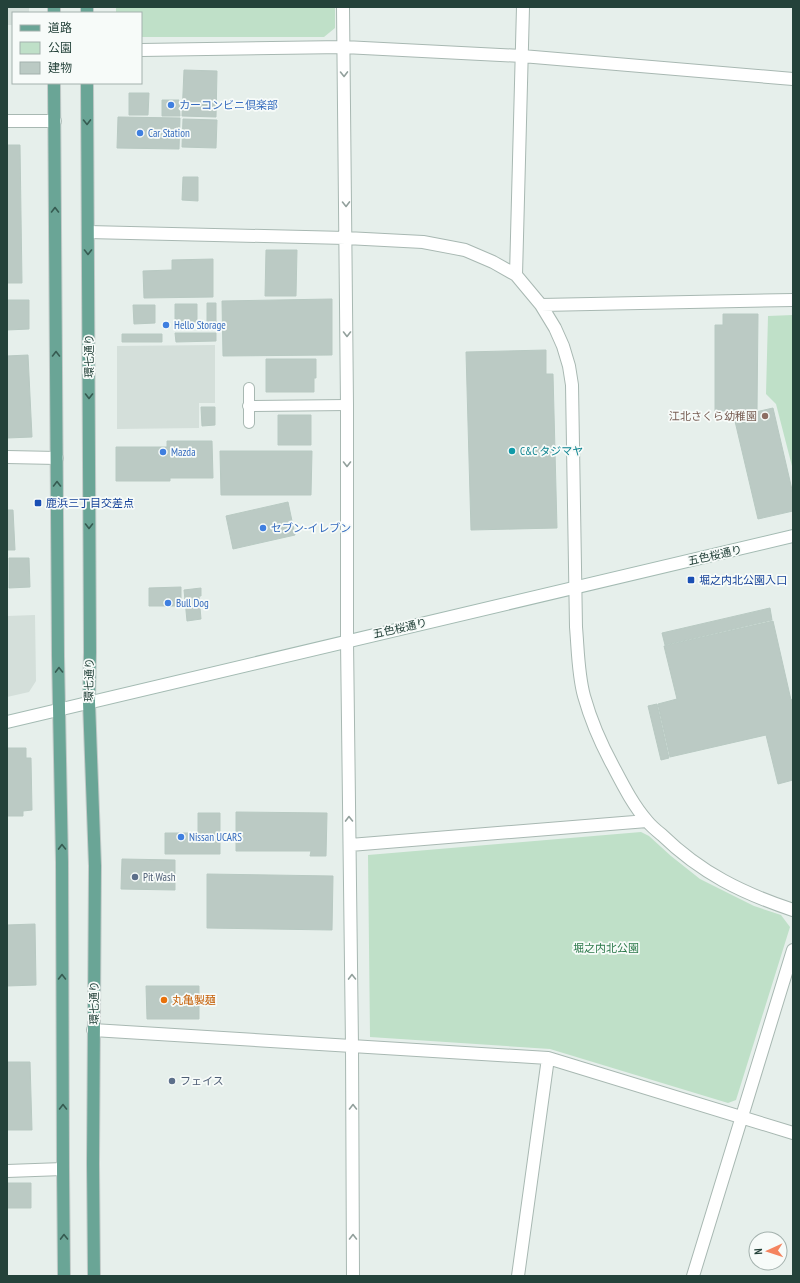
<svg xmlns="http://www.w3.org/2000/svg" width="800" height="1283" font-family="'PT Sans Narrow','Noto Sans JP',sans-serif">
  <rect width="100%" height="100%" fill="#e6efeb"/>
  <path fill="#d4dfda" d="M7,7h22v6h-16v12h-6z
    M215,345v58h-16v25l-82,1v-83z
    M35,615l1,66 -7,11 -22,5v-81z"/>
  <path fill="#bfe0c8" d="M116,7h219v21l-11,9h-183v-24h-25z
    M793,315v155l-17,-66 -10,-10 2,-78z
    M641,832l8,4 22,20 29,23 54,27 27,9 9,12 -54,173 -8,3 -178,-54 -180,-12 -2,-182z"/>
  <path fill="#bbcac4" stroke="#b8c9c2" d="M184,70l33,1 -1,46 -34,-1z
    M129,93h20l-1,22h-19z
    M162,100h17l1,16h-18z
    M118,117l62,1 -1,31 -62,-1z
    M183,119l34,1 -1,28 -34,-1z
    M7,145h13l2,138h-15z
    M183,177h15v24l-16,-1z
    M266,250h31l-1,46h-31z
    M213,259v38l-69,1 -1,-27 29,-1v-10z
    M332,299v56l-109,1 -1,-55z
    M7,300h22v29l-22,1z
    M207,303h9v20h-9z
    M175,304h22v18l-22,1z
    M133,305h22v18l-21,1z
    M723,314h35l-1,97h-42v-86h8z
    M175,333h41v8l-40,1z
    M122,334h40v8h-40z
    M546,350v24h7l4,154 -86,2 -5,-178z
    M28,355l4,82 -25,1v-82z
    M266,359h50v19h-2v14h-48z
    M201,407h14v18l-13,1z
    M773,408l20,86v17l-35,8 -24,-102z
    M278,415h33v30h-33z
    M167,441h45l1,37h-43v3h-54v-34h51z
    M220,451h92l-1,44h-90z
    M288,502l7,33 -62,14 -7,-33z
    M7,510h6l2,40h-8z
    M9,558h20l1,29 -21,1z
    M181,587v19h-32v-18z
    M201,588v8h-2l2,23 -14,2 -3,-31z
    M770,608l2,12 -107,25 -3,-12z
    M773,621l18,79 2,-1v81l-15,4 -12,-49 -96,22 -12,-53 19,-5 -13,-53z
    M657,704l12,54 -8,2 -13,-54z
    M7,748h19v10h5l1,52 -9,1v5h-16z
    M236,812l91,1 -1,43h-16l1,-5h-75z
    M198,813h22v41h-55v-21h33z
    M122,859l53,1v30l-54,-1z
    M207,874l126,2 -1,54 -125,-2z
    M35,924l1,61 -29,1v-61z
    M146,986h53v33h-52z
    M7,1062h23l2,68h-25z
    M7,1183h24v25h-24z"/>
  <g fill="none" stroke-linecap="round" stroke-linejoin="round">
    <defs>
      <path id="lane" d="M249,388v35
        M248,406l99,-1"/>
      <path id="street" d="M343,7l4,398v236l5,405 1,230
        M141,50l203,-3 178,9 271,23
        M7,121h48
        M88,232l258,6 77,4 42,8 28,12 23,13 25,30 14,23 8,18 6,20 3,19 4,242c2,23 2,47 8,69 7,25 17,48 29,70 10,19 20,39 34,55 4,5 10,10 15,14 39,38 80,58 131,75
        M516,275l7,-268
        M541,305l252,-5
        M7,457l50,1
        M350,845l297,-24
        M93,1030l455,28 245,75
        M7,1171l56,-2
        M518,1276l30,-218
        M693,1276l100,-326"/>
      <path id="secondary" d="M7,722l786,-186"/>
      <path id="primary" d="M54,7v6
        M87,7v6
        M54,83l4,573 4,206 1,307 1,107
        M87,83l3,569 -1,50 6,164 -2,298 1,112"/>
    </defs>
    <use href="#lane" stroke="#a8b8b2" stroke-width="12"/>
    <use href="#street" stroke="#a8b8b2" stroke-width="14"/>
    <use href="#secondary" stroke="#a4bbb3" stroke-width="14"/>
    <use href="#primary" stroke="#c2cac8" stroke-width="14"/>
    <use href="#lane" stroke="#fff" stroke-width="10"/>
    <use href="#street" stroke="#fff" stroke-width="12"/>
    <use href="#secondary" stroke="#fff" stroke-width="12"/>
    <use href="#primary" stroke="#6aa596" stroke-width="12"/>
  </g>
  <defs><path id="oneway-chevron" d="M-2-3.5L2.5 0L-2 3.5" fill="none" stroke-width="1.6" stroke-linecap="round" stroke-linejoin="round"/></defs>
  <g stroke="#92a09c">
    <use href="#oneway-chevron" transform="translate(344 74) rotate(89)"/>
    <use href="#oneway-chevron" transform="translate(346 204) rotate(89)"/>
    <use href="#oneway-chevron" transform="translate(347 334) rotate(90)"/>
    <use href="#oneway-chevron" transform="translate(347 464) rotate(90)"/>
    <use href="#oneway-chevron" transform="translate(349 819) rotate(-91)"/>
    <use href="#oneway-chevron" transform="translate(352 977) rotate(-91)"/>
    <use href="#oneway-chevron" transform="translate(353 1107) rotate(-90)"/>
    <use href="#oneway-chevron" transform="translate(353 1237) rotate(-90)"/>
  </g>
  <g stroke="#365b51">
    <use href="#oneway-chevron" transform="translate(87 122) rotate(89)"/>
    <use href="#oneway-chevron" transform="translate(55 210) rotate(-90)"/>
    <use href="#oneway-chevron" transform="translate(88 252) rotate(90)"/>
    <use href="#oneway-chevron" transform="translate(56 354) rotate(-90)"/>
    <use href="#oneway-chevron" transform="translate(89 396) rotate(90)"/>
    <use href="#oneway-chevron" transform="translate(57 484) rotate(-90)"/>
    <use href="#oneway-chevron" transform="translate(89 526) rotate(90)"/>
    <use href="#oneway-chevron" transform="translate(59 670) rotate(-91)"/>
    <use href="#oneway-chevron" transform="translate(62 847) rotate(-91)"/>
    <use href="#oneway-chevron" transform="translate(62 977) rotate(-90)"/>
    <use href="#oneway-chevron" transform="translate(63 1107) rotate(-90)"/>
    <use href="#oneway-chevron" transform="translate(64 1237) rotate(-91)"/>
  </g>
  <g fill="#3f7fe0" stroke="#f7fbf9" stroke-width="1.5">
    <circle cx="171" cy="105" r="4"/>
    <circle cx="140" cy="133" r="4"/>
    <circle cx="166" cy="325" r="4"/>
    <circle cx="163" cy="452" r="4"/>
    <circle cx="263" cy="528" r="4"/>
    <circle cx="168" cy="603" r="4"/>
    <circle cx="181" cy="837" r="4"/>
  </g>
  <circle fill="#8d6e63" stroke="#f7fbf9" stroke-width="1.5" cx="765" cy="416" r="4"/>
  <circle fill="#0f9aa8" stroke="#f7fbf9" stroke-width="1.5" cx="512" cy="451" r="4"/>
  <g fill="#1a4fb4" stroke="#f7fbf9" stroke-width="1.5">
    <rect x="34" y="499" width="8" height="8" rx="2"/>
    <rect x="687" y="576" width="8" height="8" rx="2"/>
  </g>
  <g fill="#5c6f8a" stroke="#f7fbf9" stroke-width="1.5">
    <circle cx="135" cy="877" r="4"/>
    <circle cx="172" cy="1081" r="4"/>
  </g>
  <circle fill="#e8710a" stroke="#f7fbf9" stroke-width="1.5" cx="164" cy="1000" r="4"/>
  <g text-anchor="middle" stroke-width="3.5" stroke-linejoin="round" paint-order="stroke">
    <g font-size="11" fill="#366cbe" stroke="#f7fbf9" text-anchor="start">
      <text x="179" y="109">カーコンビニ倶楽部</text>
      <text x="148" y="137">Car Station</text>
      <text x="174" y="329">Hello Storage</text>
      <text x="171" y="456">Mazda</text>
      <text x="271" y="532">セブン-イレブン</text>
      <text x="176" y="607">Bull Dog</text>
      <text x="189" y="841">Nissan UCARS</text>
    </g>
    <g font-size="11" fill="#24423a" stroke="#f7fbf9">
      <text transform="translate(89 356) rotate(-90)" y="4">環七通り</text>
      <text transform="translate(715 555) rotate(-13)" y="4">五色桜通り</text>
      <text transform="translate(400 628) rotate(-13)" y="4">五色桜通り</text>
      <text transform="translate(89 680) rotate(-89)" y="4">環七通り</text>
      <text transform="translate(94 1003) rotate(-90)" y="4">環七通り</text>
    </g>
    <g font-size="11" fill="#785e54" stroke="#f7fbf9" text-anchor="end">
      <text x="757" y="420">江北さくら幼稚園</text>
    </g>
    <g font-size="11" fill="#0d838f" stroke="#f7fbf9" text-anchor="start">
      <text x="520" y="455">C&amp;C タジマヤ</text>
    </g>
    <g font-size="11" fill="#164399" stroke="#f7fbf9" text-anchor="start">
      <text x="46" y="507">鹿浜三丁目交差点</text>
      <text x="699" y="584">堀之内北公園入口</text>
    </g>
    <g font-size="11" fill="#4e5e75" stroke="#f7fbf9" text-anchor="start">
      <text x="143" y="881">Pit Wash</text>
      <text x="180" y="1085">フェイス</text>
    </g>
    <g font-size="11" fill="#2d7a4b" stroke="#f7fbf9">
      <text x="606" y="952">堀之内北公園</text>
    </g>
    <g font-size="11" fill="#c56008" stroke="#f7fbf9" text-anchor="start">
      <text x="172" y="1004">丸亀製麺</text>
    </g>
  </g>
  <rect width="800" height="1283" fill="none" stroke="#24423a" stroke-width="16"/>
  <rect x="12" y="12" width="130" height="72" fill="#f7fbf9" stroke="#a3b1ad"/>
  <rect x="20" y="25" width="20" height="6" fill="#6aa596" stroke="#a3b1ad"/>
  <text x="48" y="32" font-size="12" fill="#24423a">道路</text>
  <rect x="20" y="42" width="20" height="12" fill="#bfe0c8" stroke="#a3b1ad"/>
  <text x="48" y="52" font-size="12" fill="#24423a">公園</text>
  <rect x="20" y="62" width="20" height="12" fill="#bbcac4" stroke="#a3b1ad"/>
  <text x="48" y="72" font-size="12" fill="#24423a">建物</text>
  <g transform="translate(768 1251) rotate(267)"><circle r="19" fill="#f7fbf9" stroke="#a3b1ad"/>
  <path d="M0-3L7 15L0 10L-7 15Z" fill="#f4845f"/>
  <text y="-6" font-size="11" font-weight="bold" text-anchor="middle" fill="#24423a">N</text>
  </g>
</svg>
